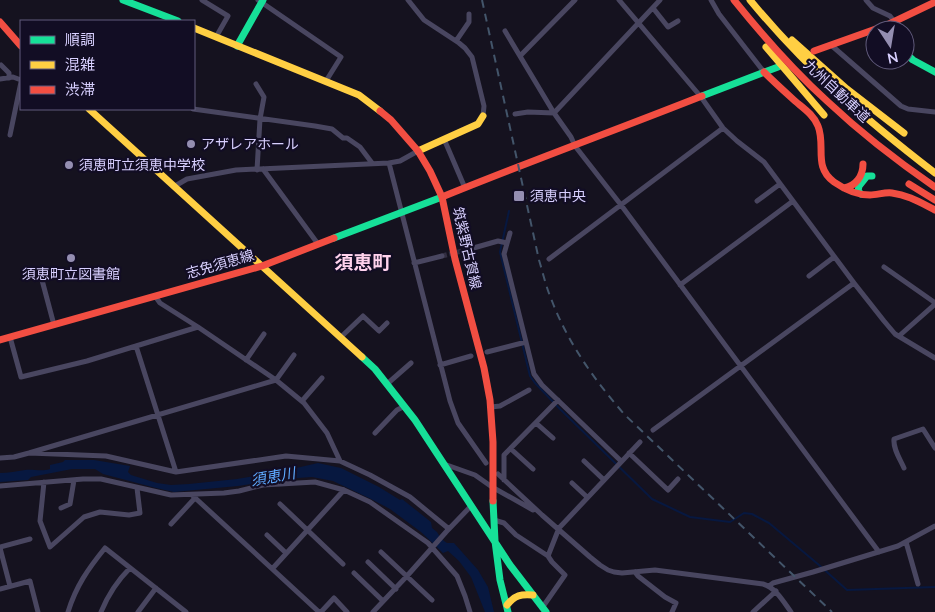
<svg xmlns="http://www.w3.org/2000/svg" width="935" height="612" font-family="Lato,'Noto Sans JP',sans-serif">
  <rect width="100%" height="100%" fill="#15121f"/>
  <path fill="#071840" d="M65,460h29l36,6 -2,6 3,3 26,8 14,2 18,-1 48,-5 46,-8 35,-8 23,5 38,19 21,13 2,-1 29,23 1,6 5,4 3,5 4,4 3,2h7l24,27 10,17 6,25h-9l-14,-35 -12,-16 -11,-10 -5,2 -22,-21 -31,-23 -19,-10 -38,-18 -21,-4 -29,2 -45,7 -64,6 -18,-4 -53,-14 -8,-5h-23l-41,8 -3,3 -28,2v-9c9,0 16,-2 25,-3 9,-1 16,2 25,-1v-4l13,-3z"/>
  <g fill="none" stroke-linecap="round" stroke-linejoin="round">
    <path stroke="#071840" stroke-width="2" d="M509,211l-9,41 30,124 5,7 25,26 92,90 38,18 40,5 14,-9 8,1 17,9 50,42 28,25 88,-3"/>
    <path stroke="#322e41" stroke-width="5" stroke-dasharray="5 2.5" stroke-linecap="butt" d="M442,256l28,-7"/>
    <path stroke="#494660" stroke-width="5" d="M202,0l26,16 -12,21
      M258,0l83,57 -15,24
      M408,0l16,20 35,23 6,5 7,9 12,49 -1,10
      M619,0l82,97 22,31 14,13 27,21 90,121 30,38 11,13 40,24
      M711,0l8,14 45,58
      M866,0l7,8 17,8 4,5
      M653,8l15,19 10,-6
      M505,31l49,82 17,24 4,9 46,59 258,347
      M456,41l13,-19v-8
      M831,45l70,61 7,3 27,3
      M520,56l55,-56
      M1,65l8,8v5
      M0,79l13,-2 8,3
      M256,84l8,13 -4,22 -3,51
      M193,109l122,17 17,3 11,9h4l13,9 12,16
      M515,114l13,-2 26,1 106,-113
      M10,135l11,-53
      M444,139l21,49
      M389,163l61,238 8,22 28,40
      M263,169l55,75
      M175,186l12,-7 49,-9 153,-7 11,-2 18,-10
      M757,201l23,-17
      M510,233l-6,21 30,120 8,11 79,76
      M470,249l28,-8 9,2
      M549,259l174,-131
      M414,263l28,-7
      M884,267l50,35v3l-35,31
      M809,276l25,-19
      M42,280l12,45
      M680,285l113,-84
      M155,296l5,7 38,24 78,53 28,23 23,30 13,28
      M10,337l11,40 66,-16 49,-15
      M341,337l22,-21 16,15 8,-8
      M487,352l39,-10
      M246,360l18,-26
      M440,365l31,-9
      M387,384l24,-21
      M302,401l20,-23
      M491,407l9,-1 29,-16
      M536,423l17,15
      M653,430l201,-147
      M375,433l22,-23 8,-4
      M511,449l22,20
      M29,453l77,3 70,16 110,-16 54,5 30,14 40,22 39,32
      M629,453l39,37 10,-11
      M0,458l14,-1 15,-4 247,-73 18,-25
      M584,461l20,19
      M444,464l31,11 17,12 41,23
      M904,468c-4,-9 -11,-19 -10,-29l29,-10 12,19
      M176,472l-40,-126 62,-19
      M498,474l44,41 48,42 10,8 8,5 6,2 8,1 33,-3 108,14c13,4 20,17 28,28
      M504,480v-25l54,-55
      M44,482l-4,39 10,26 34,-30 16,-5 29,3 11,-2 -3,-25
      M572,483l15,14
      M0,486l83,-7h18l70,16 53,-2 15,-2 24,-6 52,-3 29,8 26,12 58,41 29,33 8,20 5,16
      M192,495l127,117
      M280,504l63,60
      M61,508l9,-4 4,-24
      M494,520l10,3 12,12 32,21 11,-28 81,-86
      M171,524l24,-26
      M267,535l19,18
      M906,542l12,42
      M0,547l30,-8
      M0,548l10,38
      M381,552l51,48
      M368,562l28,27
      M273,568l71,-78
      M635,572l3,4 27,21 11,6 -4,9
      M354,573l29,28
      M769,586l4,-3 40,-11 85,-26 37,-20
      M0,589l30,-8 8,31
      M542,608l23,-33 -13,-13 -4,-6
      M68,612c8,-26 20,-43 37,-64l81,64
      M101,612c7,-17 16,-31 29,-44
      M138,612l18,-24
      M321,612l13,-14 13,14
      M373,612l34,-36 39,-44 25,-26
      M753,612l23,-21"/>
    <path stroke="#16e098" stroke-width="7" d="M123,0l55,21
      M237,46l26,-46
      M905,53l8,7 22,12
      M702,96l76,-29
      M861,194l-3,-3 1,-5 8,-10h5
      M334,238l108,-41
      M362,357l13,12 40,51 95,145 36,47
      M493,501l2,40 5,39 8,32"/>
    <path stroke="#ffcf43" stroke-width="7" d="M750,0c56,68 116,120 185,173
      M887,25l2,5
      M194,28l165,67 21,16
      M792,40l55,49 57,44
      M766,47l58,68
      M89,109l273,248
      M418,151l60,-27 5,-8
      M507,605c8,-10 14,-11 26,-10"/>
    <path stroke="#f24e42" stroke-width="7" d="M734,0c29,36 59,70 93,101 34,32 70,60 108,86
      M0,22l21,24
      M814,51l73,-26 48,-23
      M764,72c10,10 20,19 31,29 8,7 19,14 23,25 8,20 -5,41 16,56 10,7 23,13 36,13 7,0 15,-3 22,-2 16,2 29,10 43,17
      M380,111l11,9 27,31 12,20 12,26 13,62 29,109 6,32 3,42v59
      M909,184l26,16
      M844,188c12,-2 19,-12 19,-24
      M442,197c86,-35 174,-67 260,-101
      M0,340l262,-74 72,-28"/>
    <path stroke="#43556a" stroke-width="2" stroke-dasharray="8 6" stroke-linecap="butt" d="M482,0l57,260c4,13 7,27 13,41 16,42 43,80 73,114l207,197"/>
  </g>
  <g fill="#948eb1" stroke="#120d24" stroke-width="2">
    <circle cx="191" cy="144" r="5"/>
    <circle cx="69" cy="165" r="5"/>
    <rect x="513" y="190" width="12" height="12" rx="2.5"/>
    <circle cx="71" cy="258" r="5"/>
  </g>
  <g text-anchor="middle" stroke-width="4.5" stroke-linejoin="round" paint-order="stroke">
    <g font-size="14" fill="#d8d0ff" stroke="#120d24">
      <text transform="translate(837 91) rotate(43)" y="5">九州自動車道</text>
      <text transform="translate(467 248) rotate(77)" y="5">筑紫野古賀線</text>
      <text transform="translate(220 264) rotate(-16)" y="5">志免須恵線</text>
    </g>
    <g font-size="14" fill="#d8d0ff" stroke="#120d24" text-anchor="start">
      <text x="201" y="149">アザレアホール</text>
      <text x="79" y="170">須恵町立須恵中学校</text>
      <text x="530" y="201">須恵中央</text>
      <text x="71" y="279" text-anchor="middle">須恵町立図書館</text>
    </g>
    <g font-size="15" font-style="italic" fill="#5eaaff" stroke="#120d24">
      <text transform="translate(273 477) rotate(-10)" y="5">須恵川</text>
    </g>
    <g font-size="19" font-weight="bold" fill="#ffd2ec" stroke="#120d24">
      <text x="363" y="269">須恵町</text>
    </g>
  </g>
  <rect x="20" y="20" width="175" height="90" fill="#120d24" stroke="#615b7c"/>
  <rect x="30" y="36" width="25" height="8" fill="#16e098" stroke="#615b7c"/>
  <text x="65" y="45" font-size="15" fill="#d8d0ff">順調</text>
  <rect x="30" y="61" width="25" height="8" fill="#ffcf43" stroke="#615b7c"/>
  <text x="65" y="70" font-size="15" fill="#d8d0ff">混雑</text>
  <rect x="30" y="86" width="25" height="8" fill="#f24e42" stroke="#615b7c"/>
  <text x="65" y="95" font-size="15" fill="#d8d0ff">渋滞</text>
  <g transform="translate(890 45) rotate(168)"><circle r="24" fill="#120d24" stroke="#615b7c"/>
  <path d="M0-4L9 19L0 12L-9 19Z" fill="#948eb1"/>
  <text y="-8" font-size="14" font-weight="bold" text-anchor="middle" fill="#d8d0ff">N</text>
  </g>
</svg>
